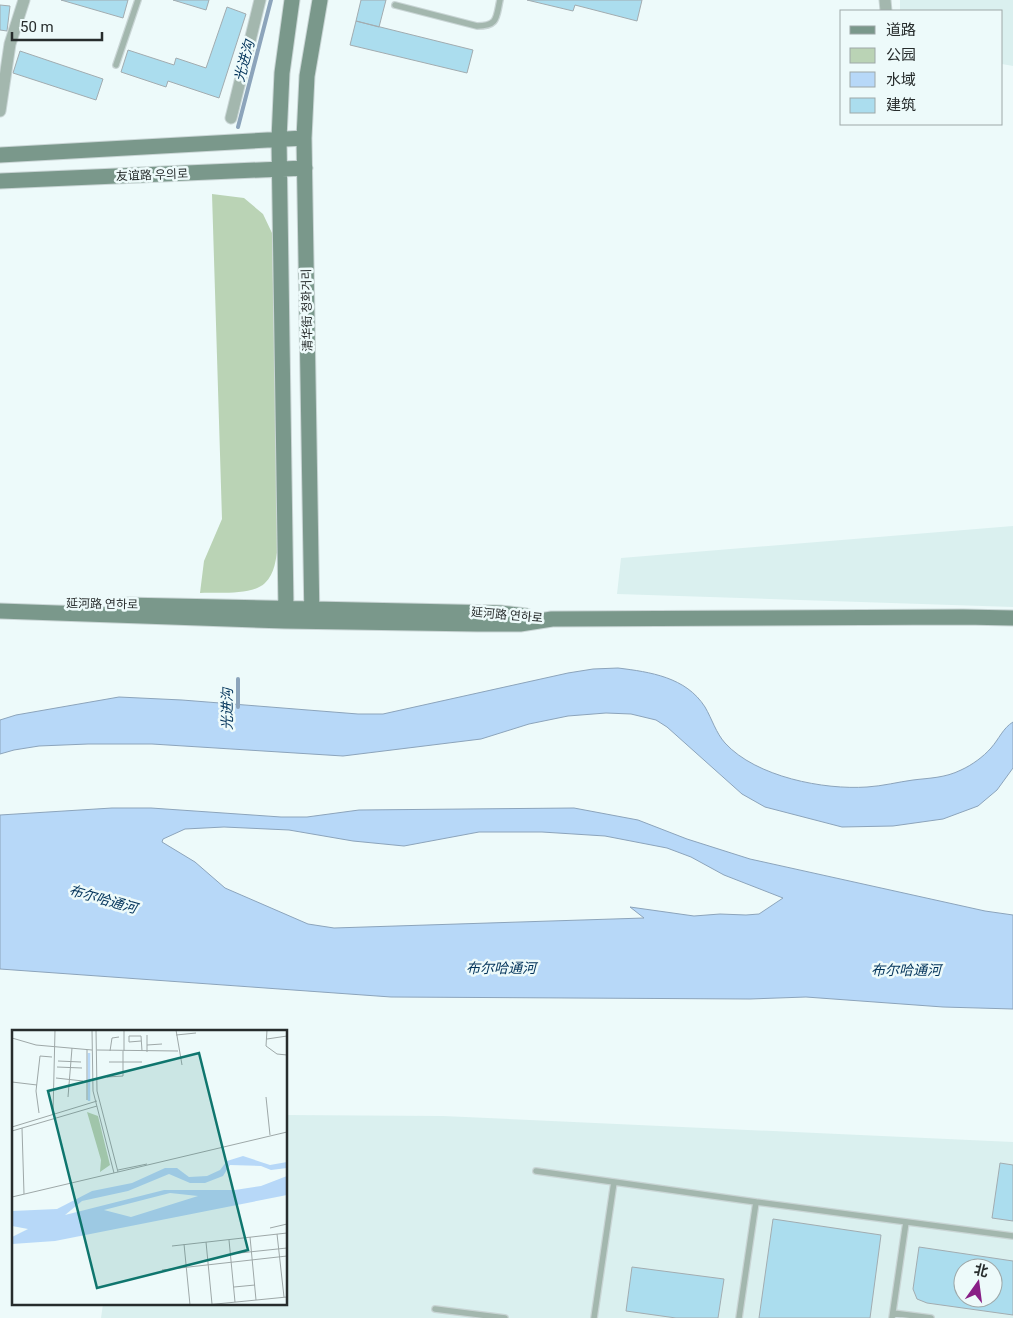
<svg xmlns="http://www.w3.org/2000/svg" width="1013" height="1318" font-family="Roboto,'Noto Sans SC','Noto Sans KR',sans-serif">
  <rect width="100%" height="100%" fill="#edfafa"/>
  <path fill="#daf0ef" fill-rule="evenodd" d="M900,0h113v66l-11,-2v-53h-102z
    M1013,526v81l-396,-13 4,-36z
    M286,1115l157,1 570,26v176h-912l2,-14h183zM963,1268h30v30h-30z"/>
  <path fill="#bad3b5" d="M212,194l32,4 19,16 9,19 6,313c-2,12 -3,28 -13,37 -13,13 -48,9 -65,10l4,-32 18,-42z"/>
  <path fill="#b7d8f8" stroke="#8ca4bb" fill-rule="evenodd" d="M618,668c32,4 68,9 87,39 7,12 11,26 20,36 31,34 99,47 142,44 16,-1 31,-5 46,-7 16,-2 32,-2 48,-10 11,-5 22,-13 30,-22 8,-9 12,-20 22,-26v46l-16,22 -19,16 -35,13 -50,7 -51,1 -77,-20 -23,-13 -75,-67 -11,-7 -25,-6 -25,-1 -38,3 -39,8 -48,15 -138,17 -191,-12h-64l-49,2 -25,4 -14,4v-34l16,-5 103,-18 63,3 176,14h25l185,-41 25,-4z
    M112,808h39l130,9h26l52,-7 215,-2 64,12 49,19 63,20 235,52 28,4v94l-70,-2 -137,-10 -56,2 -359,-2 -391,-28v-154zM224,827l65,3 64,11 51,5 75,-14h63l63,4 62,12 24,9 33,18 59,23 -24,16 -13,1 -26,-1 -26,2 -64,-9 14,11 -310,10 -26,-4 -83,-36 -30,-26 -33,-20 1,-3 22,-10z"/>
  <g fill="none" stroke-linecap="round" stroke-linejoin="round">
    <path stroke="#8ca4bb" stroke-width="4" d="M238,127l33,-127
      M238,679v28"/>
  </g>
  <path fill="#abddee" stroke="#a2acb0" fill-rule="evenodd" d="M61,0h67l-5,18z
    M173,0h36l-3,10z
    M361,0h25l-7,27 -23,-6z
    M527,0h115l-5,21 -62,-16 -2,6z
    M0,5l10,1 -3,25 -7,-1z
    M227,7l19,7 -27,84 -51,-17 -2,6 -45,-15 7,-22 46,15 2,-7 30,10z
    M356,21l117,29 -6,23 -117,-28z
    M20,51l83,28 -7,21 -83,-27z
    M1000,1163l13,2v56l-21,-3z
    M773,1219l108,16 -11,83h-111z
    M919,1247l94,14v54l-86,-12 -10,-4 -4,-10zM963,1268h30v30h-30z
    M632,1267l92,12 -6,39h-42l-50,-7z"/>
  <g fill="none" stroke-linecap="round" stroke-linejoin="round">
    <defs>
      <path id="lane" d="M395,5l82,21c21,0 19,-8 23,-26
        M116,65l22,-65
        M536,1171l220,31 257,34
        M435,1309l70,9
        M893,1313l38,5
        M594,1318l20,-136
        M739,1318l17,-116
        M892,1318l14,-96"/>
      <path id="street" d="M885,0l1,11
        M0,111l10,-67 14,-44
        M231,118l29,-118"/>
      <path id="secondary" d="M0,155l304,-17
        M0,181l305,-13
        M124,605l376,8 26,3
        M0,611l285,10 193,3h42l32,-5 411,-2 50,1
        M285,621l1,-12 -7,-470 3,-66 10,-73
        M312,621l-8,-483 3,-62 13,-76"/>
    </defs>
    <use href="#lane" stroke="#c9d5d5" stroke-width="8"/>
    <use href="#street" stroke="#c9d5d5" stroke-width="13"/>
    <use href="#secondary" stroke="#c9d5d5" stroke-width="17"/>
    <use href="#lane" stroke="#a3b7ae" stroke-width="5.5"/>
    <use href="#street" stroke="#a3b7ae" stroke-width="11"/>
    <use href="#secondary" stroke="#7a988b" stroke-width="15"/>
  </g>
  <g text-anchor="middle" stroke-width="5" stroke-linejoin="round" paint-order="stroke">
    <g font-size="12" fill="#272c2c" stroke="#edfafa">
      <text transform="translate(152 175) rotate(-2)" y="4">友谊路 우의로</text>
      <text transform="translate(307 310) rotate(-91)" y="4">清华街 청화거리</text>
      <text transform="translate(102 604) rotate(1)" y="4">延河路 연하로</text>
      <text transform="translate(507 615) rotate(5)" y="4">延河路 연하로</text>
    </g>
    <g font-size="14" font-style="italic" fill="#003259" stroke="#edfafa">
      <text transform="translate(244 61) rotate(-75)" y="5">光进沟</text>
      <text transform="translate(227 709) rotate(-90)" y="5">光进沟</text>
      <text transform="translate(103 899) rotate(16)" y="5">布尔哈通河</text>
      <text x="501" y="973">布尔哈通河</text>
      <text x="906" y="975">布尔哈通河</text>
    </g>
  </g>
  <g transform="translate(12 1030)">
    <rect width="275" height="275" fill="#edfafa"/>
    <path d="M75,82l11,4 12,49 -10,7 1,-12z" fill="#bad3b5"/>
    <path d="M231,126l27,9 17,-3v6l-16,2 -10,-4 -31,-1 -7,11 -18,7h-15l-21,-9 -41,17 -46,10 -17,14 99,-25h71l26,-4 26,-10v19l-232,46 -43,3v-7l16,-8 -16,-3v-15l45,-2 35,-18 40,-8 33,-15h12l12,9 18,-1 13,-6 7,-9zM158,163l28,3 -67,21 -27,-7z" fill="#b7d8f8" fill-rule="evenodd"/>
    <path fill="none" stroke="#b7d8f8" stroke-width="2.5" d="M77,71v-48"/>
    <path fill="none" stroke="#9ea8a8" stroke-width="1" d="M80,0l1,61 21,82M112,0v21M164,0l6,35M255,0l-1,16 11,8 10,1M135,5v17M164,5l20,-2M0,8l24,7 56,5M255,9l20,-3M129,11l-12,1v-6h12l1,15M135,15l15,-1M75,20v50M85,20l81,1M98,21l2,-13 7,-1M46,31l23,1M97,32h33M45,37l25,1M95,47l16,-1v-25M44,48l27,3M0,52l25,3M56,67l4,-49M254,67l4,38M27,83l-3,-22 4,-35 12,1M41,84l2,-84M0,97l85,-26M10,98l2,66M0,101l85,-25M106,140l29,-6M106,142l169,-40M0,167l106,-25 -21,-81 -1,-61M258,198l17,-4M265,204l7,63M238,207l6,63M217,210l6,62M194,212l6,62M172,214l6,61M160,216l115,-13M218,224l57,-6M150,240l125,-14M222,257l21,-2M194,275l81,-8"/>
    <path fill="#0f766e" fill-opacity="0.15" stroke="#0f766e" stroke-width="2.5" d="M187,23l49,197 -151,38 -49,-197z"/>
    <rect width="275" height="275" fill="none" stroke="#272c2c" stroke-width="2.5"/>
  </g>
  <rect x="840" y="10" width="162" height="115" fill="#edfafa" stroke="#9ea8a8"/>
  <rect x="850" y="26" width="25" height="8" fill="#7a988b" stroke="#9ea8a8"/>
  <text x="886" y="35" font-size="15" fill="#272c2c">道路</text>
  <rect x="850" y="48" width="25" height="15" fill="#bad3b5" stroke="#9ea8a8"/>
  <text x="886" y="60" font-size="15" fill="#272c2c">公园</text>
  <rect x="850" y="72" width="25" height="15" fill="#b7d8f8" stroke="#9ea8a8"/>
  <text x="886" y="85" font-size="15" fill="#272c2c">水域</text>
  <rect x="850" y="98" width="25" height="15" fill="#abddee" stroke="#9ea8a8"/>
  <text x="886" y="110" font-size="15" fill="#272c2c">建筑</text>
  <g transform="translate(978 1283) rotate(14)"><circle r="24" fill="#edfafa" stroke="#9ea8a8"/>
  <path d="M0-4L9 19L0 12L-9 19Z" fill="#881f86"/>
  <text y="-8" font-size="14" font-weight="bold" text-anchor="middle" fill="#272c2c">北</text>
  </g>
  <path d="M12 32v8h90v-8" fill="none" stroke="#272c2c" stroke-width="2.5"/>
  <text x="20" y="32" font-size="15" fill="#272c2c" stroke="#edfafa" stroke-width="4" paint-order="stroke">50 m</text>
</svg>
